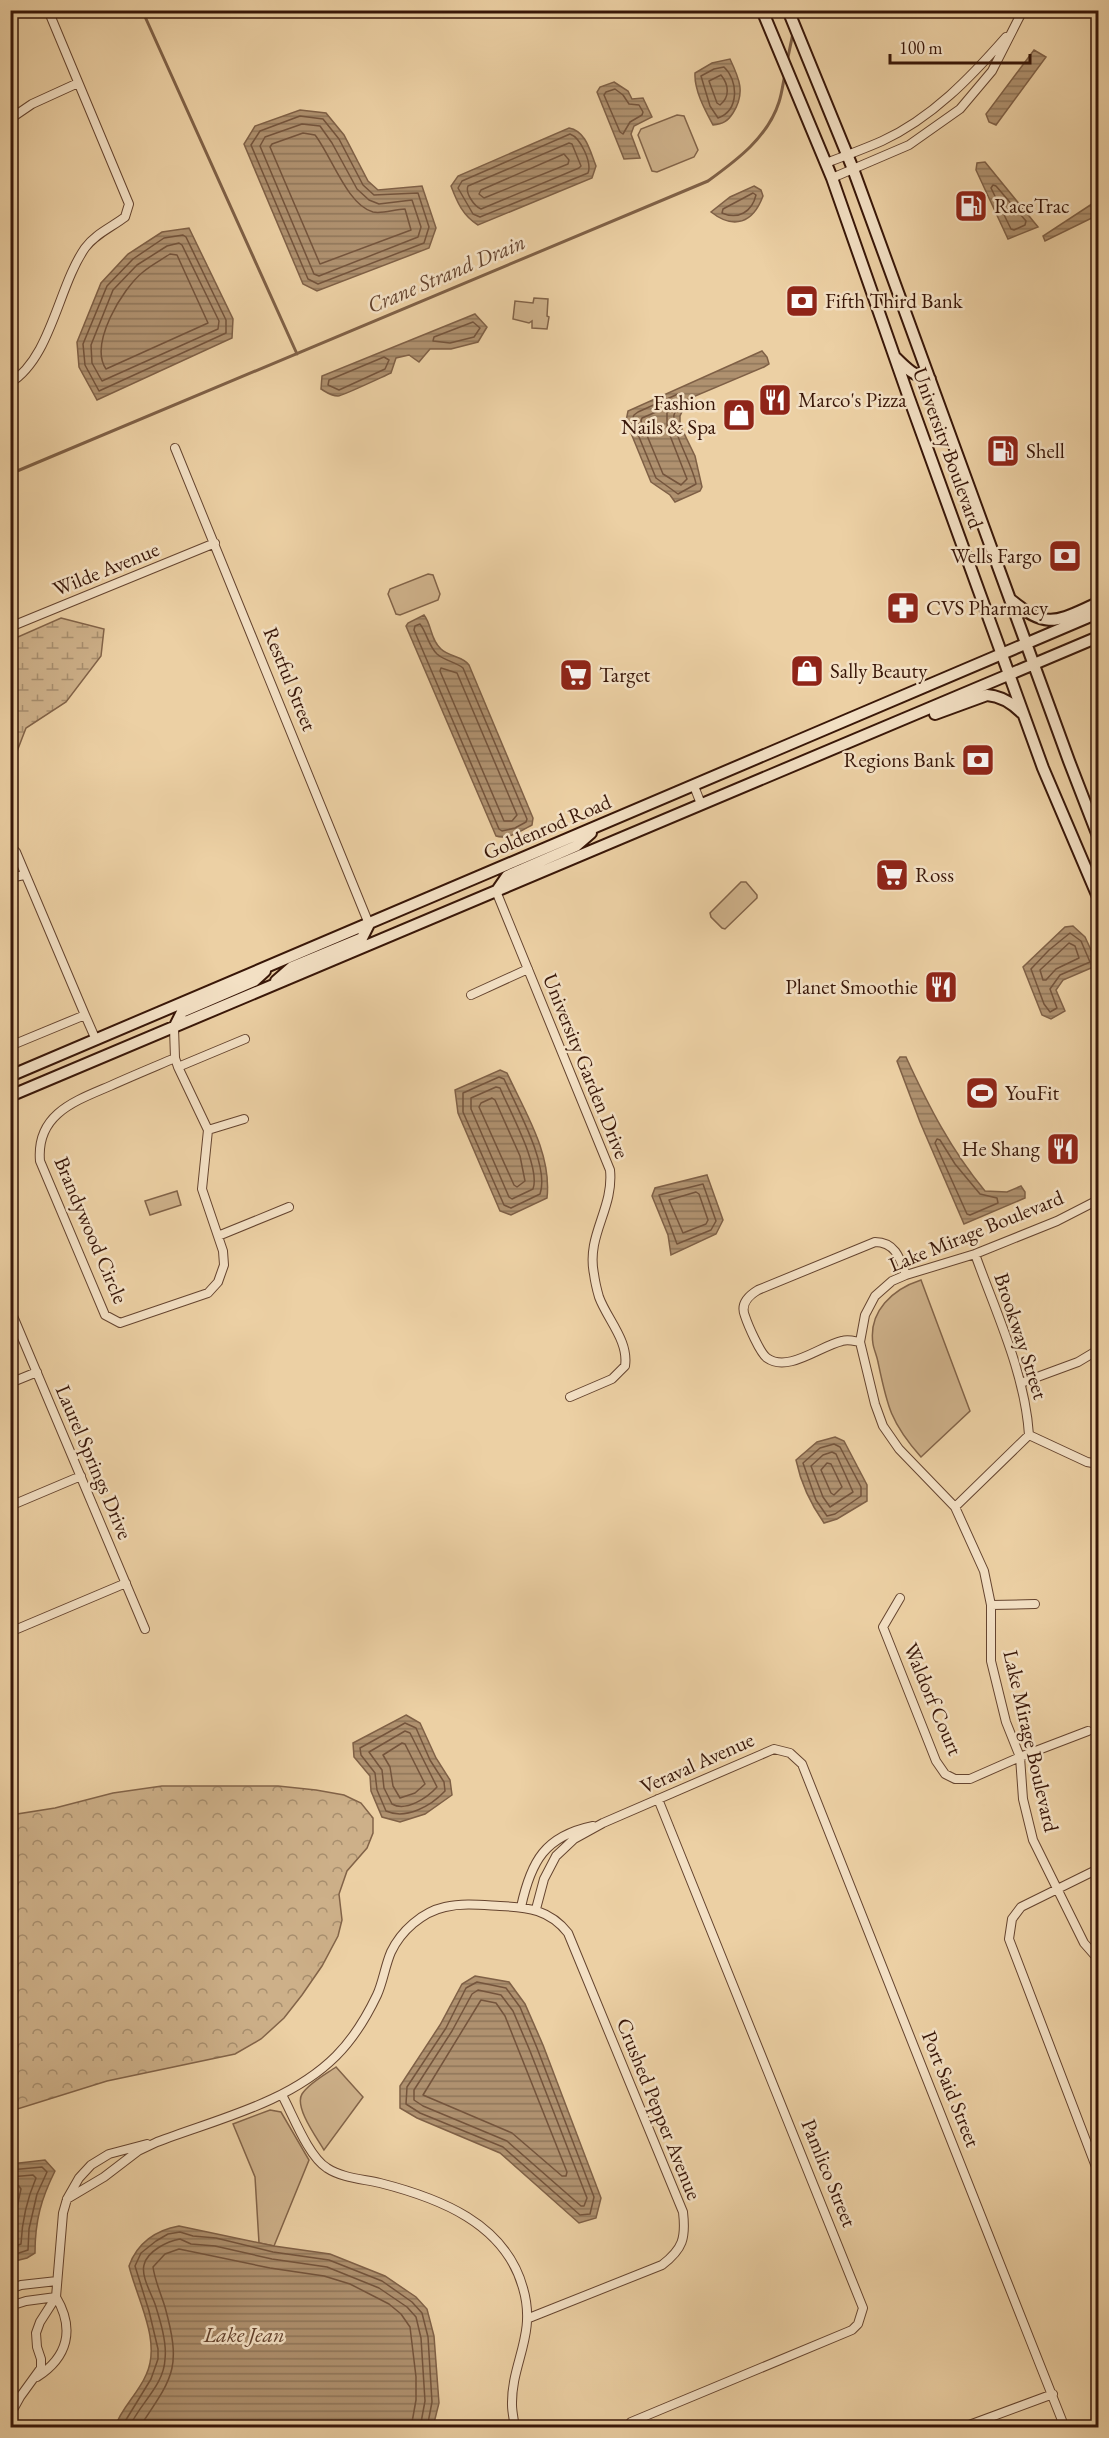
<svg xmlns="http://www.w3.org/2000/svg" width="1109" height="2438" font-family="'EB Garamond',serif">
  <defs>
    <pattern id="forest-crowns" width="20" height="18" patternUnits="userSpaceOnUse" patternTransform="scale(1.5)"><rect width="20" height="18" fill="#cdb089"/><path d="M2 6a3 3 0 1 1 6 0M12 15a3 3 0 1 1 6 0" fill="none" stroke="#a78e6e"/></pattern>
    <pattern id="wetland-marsh" width="20" height="14" patternUnits="userSpaceOnUse" patternTransform="scale(1.5)"><rect width="20" height="14" fill="#cdb089"/><path d="M1 5h8M5 5V1M11 12h8M15 12V8" fill="none" stroke="#a78e6e"/></pattern>
    <pattern id="water-rules" width="6" height="5" patternUnits="userSpaceOnUse" patternTransform="scale(1.5)"><rect width="6" height="5" fill="#af916f"/><path d="M0 2.5h6" fill="none" stroke="#8f7559"/></pattern>
  </defs>
  <rect width="100%" height="100%" fill="#ecd0a4"/>
  <filter id="stains"><feTurbulence type="fractalNoise" baseFrequency=".00333" numOctaves="4"/><feColorMatrix values="0 0 0 0 .2 0 0 0 0 .09 0 0 0 0 .02 0 0 0 .5 -.17"/></filter>
  <radialGradient id="worn" r=".72"><stop offset=".6" stop-color="#630" stop-opacity="0"/><stop offset="1" stop-color="#630" stop-opacity=".3"/></radialGradient>
  <path fill="#cdb089" stroke="#826348" stroke-width="1.5" d="M677,115l7,1 14,34 -4,7 -37,15 -5,-1 -14,-36 3,-6z
    M534,298l14,1 -1,17 2,1 -2,12 -15,-1v-7l-3,2 -16,-4 2,-18 18,2z
    M428,574l5,1 7,19 -2,6 -38,15 -4,-1 -8,-20 2,-5z
    M741,882h5l11,13v3l-32,31 -3,-1 -11,-11 -1,-4z
    M177,1191l4,14 -31,10 -5,-14z
    M921,1280l49,131 -49,46c-31,-35 -34,-52 -43,-95 -1,-6 -4,-12 -5,-18 -5,-33 20,-55 48,-64z
    M336,2067l27,30 -39,53c-7,-12 -30,-43 -22,-56 7,-11 24,-20 34,-27z
    M270,2110l11,2 28,48 -35,86 -15,-3 -4,-66 -22,-53z"/>
  <path fill="url(#forest-crowns)" stroke="#826348" stroke-width="1.5" d="M162,1786h116l38,4 28,5 17,8 12,15v15l-6,15 -20,23 -8,23 3,26 -4,16 -16,30 -20,29 -18,23 -23,21 -26,15 -128,27 -96,30v-296l44,-7 58,-15z"/>
  <path fill="url(#wetland-marsh)" stroke="#826348" stroke-width="1.5" d="M61,618l43,11 -3,27 -35,46 -40,26 -15,39v-127z"/>
  <path fill="url(#water-rules)" stroke="#7f6046" stroke-width="1.5" d="M1034,50l12,7 -50,68 -7,-3 -3,-8z
    M730,59c9,19 16,34 3,54 -5,8 -10,11 -20,12 -8,-15 -19,-35 -18,-52l17,-10z
    M614,82l14,9 4,8 11,-1 9,19 -18,9 -3,8 9,24 -16,1 -27,-67 3,-5z
    M300,110l26,3 18,22 24,46 10,9 44,-4 14,42 -7,20 -112,43 -14,-7 -59,-140 11,-18z
    M569,128c17,3 21,23 27,38l-4,12 -114,47c-15,-9 -21,-23 -27,-39l7,-10z
    M985,162l53,65 -30,12 -32,-69 1,-7z
    M754,186l7,4 2,6c-10,27 -29,34 -52,16l19,-15z
    M1098,200v15l-53,26 -2,-5z
    M189,228l44,91 -1,19 -135,62 -18,-33 -2,-25 24,-59 27,-29 34,-22z
    M475,314l12,13 -9,15 -27,7h-21l-11,13 -10,-7 -13,3 -5,15c-9,4 -49,23 -53,23 -7,0 -12,-4 -17,-7l1,-13z
    M762,351l5,6 2,7 -5,3 -76,32 -8,17v9l15,31 7,31 -2,4 -25,11 -5,-7 -19,-13 -25,-61 2,-10z
    M424,615c8,10 6,24 17,34 8,8 22,7 28,16l64,153 -1,7c-11,6 -24,15 -36,11l-90,-210 2,-3z
    M1073,926l12,11 13,28 -35,15 -7,10 9,21 -14,8 -9,-4 -19,-48 42,-40z
    M900,1057h6c22,48 45,93 79,134l22,1 14,-6 4,6v6l-61,26 -44,-102 -23,-61z
    M500,1070l7,3c18,39 45,81 40,125l-36,17 -11,-4 -42,-98 -3,-23z
    M707,1175l16,45 -7,14 -45,21 -3,-20 -16,-39 3,-8z
    M835,1437l9,4 23,44v16l-30,18 -13,4c-14,-20 -23,-39 -28,-63l21,-18z
    M406,1715l14,8 16,35 14,22 2,15 -27,19 -25,8 -18,-5 -11,-26 -1,-15 -16,-19 -1,-14z
    M475,1976l34,6 16,22 18,41 58,153 -5,20 -17,5 -79,-70 -83,-35 -17,-10v-22l40,-61 22,-41z
    M45,2160l10,11c-14,28 -20,50 -20,82l-8,5 -16,4v-98z
    M179,2226l95,20 56,8 55,22 31,21 11,12 7,27 5,67 -6,24h-318c6,-19 23,-33 31,-52 16,-33 -9,-76 -17,-109 8,-23 27,-36 50,-40z"/>
  <g fill="none" stroke-linecap="round" stroke-linejoin="round">
    <path stroke="#74543c" stroke-width="1.5" d="M724,67c14,13 16,43 -6,51l-8,-12 -9,-30 13,-7z
      M721,75c8,10 9,22 -1,30l-3,-2 -8,-22z
      M615,89l8,6 6,9 10,1 4,7 -1,3 -12,7 -7,12 -3,-2 -16,-37 2,-3z
      M300,116l23,3 16,20 24,46 11,10 44,-2 11,34 -5,16 -106,41 -10,-5 -57,-134 9,-14z
      M302,124l18,2 12,17 25,46 12,11 10,4 33,-4 9,27 -3,10 -99,39 -5,-2 -54,-128 5,-9z
      M303,133l12,2c16,20 32,70 58,77 10,2 22,-3 32,-3l6,21 -91,34 -50,-117 2,-3z
      M570,134c11,4 22,29 18,39l-108,44 -7,-3 -15,-26 4,-7z
      M569,143l3,1 9,22 -2,2 -98,41c-7,-3 -16,-16 -13,-23z
      M564,154l5,6 -1,4 -84,34 -5,-4 2,-4z
      M993,185l3,1 30,35 -1,4 -11,5 -3,-1 -20,-41z
      M753,193l3,2c-4,17 -18,25 -34,18l1,-4z
      M183,235l3,2 40,83v13l-127,58 -14,-26 -2,-21 24,-58 26,-27 31,-21z
      M179,243l3,2 37,76 -1,8 -116,52 -10,-18 -1,-18 22,-55 24,-25 30,-19z
      M170,254l7,1 31,68 -102,46c-17,-25 16,-80 37,-97 8,-7 18,-12 27,-18z
      M473,322l7,6 -6,9 -24,6 -17,-2 1,-4z
      M384,357l5,3 -4,9 -46,21 -11,-5 1,-5z
      M678,394l4,4c-2,6 -6,11 -8,17 -3,16 19,50 22,69l-18,10 -22,-16 -24,-58 2,-5 4,-3z
      M663,409l4,2v17l20,51 -6,6 -18,-11 -22,-53 1,-3z
      M420,624c7,9 8,21 17,30 8,7 19,8 26,14l64,151 -1,3 -11,6 -13,3 -3,-2 -85,-199 1,-4z
      M441,668l16,5 60,142 -5,6h-8l-64,-150z
      M1070,933l11,8 9,21 -30,13 -10,14 7,19 -7,4 -6,-8 -13,-35 18,-19z
      M1069,943l6,3 4,12 -23,11 -10,11h-3l-3,-10z
      M499,1077l5,2c12,27 46,87 36,115l-29,14 -7,-3 -41,-93v-19z
      M496,1087l4,1c9,22 41,79 33,101l-21,10 -3,-2 -38,-88v-11z
      M492,1098l3,2 25,56 5,25 -8,6 -3,-2 -35,-78 2,-4z
      M937,1139l3,1 15,24 25,30 17,4 1,5 -28,12 -3,-1 -32,-71z
      M703,1184l13,37 -5,9 -34,14 -18,-49z
      M696,1192l3,2 9,26 -2,4 -23,9 -14,-33z
      M834,1444l6,3 21,40v9l-26,18 -8,2 -11,-16 -13,-37 17,-15z
      M832,1452l4,2 17,38 -23,15 -7,-10 -12,-31 12,-11z
      M827,1463l4,1 11,23 -8,8 -3,-2 -10,-23z
      M405,1723l11,5 14,32 14,22 1,9c-14,15 -39,29 -59,20l-9,-21 -2,-17 -14,-18 -1,-7z
      M405,1731l5,2 27,54c-10,11 -31,25 -45,17l-8,-16 -2,-18 -13,-18z
      M402,1743l3,1 20,40 -10,9 -15,5 -7,-12 -3,-19 -7,-12z
      M477,1982l29,6 14,19 17,41 57,149 -4,17 -10,1 -77,-68 -83,-34 -14,-9 1,-17 39,-59 20,-40z
      M478,1990l23,5 12,16 17,40 57,147 -3,8h-3l-74,-65 -84,-35 -9,-6v-10l38,-59 20,-37z
      M481,2000l15,3 9,13 62,156 -1,4h-4l-50,-43 -89,-38z
      M10,2170l32,-3 5,5 -10,22 -8,35 -1,21 -18,6
      M10,2177l23,-2 3,3c-9,21 -14,43 -15,66l-11,4
      M10,2186h9l2,3 -11,50
      M121,2428l30,-49 7,-20v-10l-9,-38 -14,-45 6,-13 15,-12 12,-7 12,-2 13,4 23,2 57,14 56,8 53,21 30,21 10,11 6,24 4,65 -5,26
      M129,2428c10,-24 35,-42 36,-69 2,-17 -5,-39 -10,-55 -4,-11 -14,-28 -11,-39 3,-14 24,-24 36,-26l11,5 24,2 57,13 55,8 52,21 28,19 9,10 5,21 4,63 -5,27
      M139,2428c34,-51 43,-59 26,-121 -4,-13 -10,-26 -12,-40l12,-13 14,-5 91,19 54,8 26,8 39,20 12,10 9,13 6,50v23l-5,28"/>
    <path stroke="#7f6046" stroke-width="3" d="M142,10l155,344
      M787,62l6,-29
      M10,474l698,-293c29,-21 60,-44 71,-79 3,-9 4,-19 6,-28"/>
    <defs>
      <path id="street" d="M10,119l22,-15 46,-21
        M826,163c19,-7 38,-14 56,-22 50,-23 89,-64 124,-104
        M832,178l77,-33 51,-36 32,-38 31,-61
        M10,383c41,-25 48,-96 75,-135 10,-14 27,-21 40,-31l4,-13 -81,-194
        M175,448l194,476
        M10,627l205,-84
        M694,786l7,18
        M10,846l6,6 69,163
        M10,878l14,-3
        M496,891l114,279c4,39 -24,65 -16,104 1,8 3,16 5,23 8,22 30,44 26,69l-13,13 -42,18
        M471,995l57,-26
        M174,1028l1,30 3,9 30,63 -6,59 21,62 1,14 -6,17 -10,11 -88,30 -15,-8 -65,-154c-4,-47 35,-60 70,-75 22,-10 44,-19 65,-28
        M10,1046l75,-31 11,25
        M178,1067l67,-28
        M208,1130l36,-11
        M1098,1200l-41,21 -82,33 -69,21 -14,6 -17,15 -10,19 -5,27 15,62 8,22 16,23 56,58 29,64 7,34v56l15,61 14,35 3,42 10,41 51,103 14,16
        M218,1236l71,-29
        M10,1309l135,320
        M860,1342c-6,-1 -12,-3 -18,-1 -22,5 -54,32 -75,17 -7,-5 -19,-33 -22,-42 -5,-12 3,-20 13,-26l117,-48c20,0 25,16 31,33
        M10,1383l27,-11
        M1021,1383l57,-21 20,-12
        M1029,1435l58,27 11,2
        M10,1506l71,-30
        M955,1507l74,-72c-4,-62 -33,-122 -54,-181
        M900,1598l-17,29 53,134 9,13 10,5h15l50,-22 68,-26
        M991,1605l44,-1
        M10,1632l116,-49
        M1098,1869l-77,38 -9,12 -3,20 89,233
        M521,1907c10,-46 24,-71 72,-81
        M536,1909l8,-30 12,-23 18,-17 29,-16 171,-74 16,4 12,11 263,664
        M282,2095c11,20 26,61 45,73 15,10 36,11 53,15 59,15 125,40 143,105 14,47 -12,75 -11,117 0,7 2,15 3,23
        M67,2199l37,-22 34,-26 19,-9c60,-23 132,-39 179,-86 17,-17 31,-40 41,-61 6,-13 8,-29 14,-43 10,-21 31,-40 54,-45 18,-4 36,-2 55,-1 28,1 50,4 68,27l115,279c3,26 0,37 -21,53l-133,53
        M10,2289l11,-4 36,-4
        M10,2306l16,-5 30,-4
        M37,2377c31,-20 38,-48 19,-80
        M10,2415l10,-18 21,-29v-9l-4,-12 -1,-14 4,-11 16,-25 7,-84 4,-14 12,-21 12,-13 18,-11 38,-10
        M626,2428l5,-6 221,-92 6,-6 5,-16 -205,-509
        M961,2428l92,-34"/>
      <path id="secondary" d="M762,10l70,168 77,220 134,370 55,129
        M788,10l65,159 216,592 29,75
        M896,358c10,10 19,19 34,21
        M1010,599c38,32 47,22 88,4
        M935,714l52,-19c13,1 25,8 35,18
        M498,889l9,-13 69,-30 15,-13
        M276,981l16,-14 70,-29 7,-14
        M174,1028l8,-16 72,-31 11,-10
        M10,1076l1088,-463
        M10,1096l1088,-459"/>
    </defs>
    <use href="#street" stroke="#65442f" stroke-width="10"/>
    <use href="#secondary" stroke="#381608" stroke-width="14"/>
    <use href="#street" stroke="#f3e0c4" stroke-width="8"/>
    <use href="#secondary" stroke="#f3e0c4" stroke-width="10"/>
  </g>
  <defs>
    <symbol id="fuel-square" viewBox="-11 -11 22 22"><rect x="-9" y="-9" width="18" height="18" rx="4" fill="#8f2418" stroke="#f3e0c4"/><path d="M-5.5-6h7V0h2V4h1.3V-2.5L3-4.5l.8-.8L6-3V5H2.5V1h-1V6h-7ZM-4.2-4.7v3.2H.2V-4.7Z" fill="#fff"/></symbol>
    <symbol id="bank-square" viewBox="-11 -11 22 22"><rect x="-9" y="-9" width="18" height="18" rx="4" fill="#8f2418" stroke="#f3e0c4"/><path d="M-6-4H6V4H-6ZM0-2.3a2.3 2.3 0 1 0 0 4.6a2.3 2.3 0 1 0 0-4.6Z" fill="#fff"/></symbol>
    <symbol id="restaurant-square" viewBox="-11 -11 22 22"><rect x="-9" y="-9" width="18" height="18" rx="4" fill="#8f2418" stroke="#f3e0c4"/><path d="M-5-6h1v4h1v-4h1v4h1v-4h1v5L-1.5 .5V6h-2V.5L-5-1ZM5-6V6H3V1.5H1.5Q1.5-4 5-6Z" fill="#fff"/></symbol>
    <symbol id="shop-square" viewBox="-11 -11 22 22"><rect x="-9" y="-9" width="18" height="18" rx="4" fill="#8f2418" stroke="#f3e0c4"/><path d="M-5-2.5h2.3a2.7 3.5 0 0 1 5.4 0H5L5.5 6h-11ZM-1.5-2.5h3a1.5 2.3 0 0 0-3 0Z" fill="#fff"/></symbol>
    <symbol id="pharmacy-square" viewBox="-11 -11 22 22"><rect x="-9" y="-9" width="18" height="18" rx="4" fill="#8f2418" stroke="#f3e0c4"/><path d="M-2-6h4v4h4v4h-4v4h-4v-4h-4v-4h4Z" fill="#fff"/></symbol>
    <symbol id="supermarket-square" viewBox="-11 -11 22 22"><rect x="-9" y="-9" width="18" height="18" rx="4" fill="#8f2418" stroke="#f3e0c4"/><path d="M-6-5.5h2.5l.6 2H6L4.5 2H-2.5L-4.4-4H-6ZM-1.5 3.2a1.3 1.3 0 1 0 .1 0ZM3 3.2a1.3 1.3 0 1 0 .1 0Z" fill="#fff"/></symbol>
    <symbol id="stadium-square" viewBox="-11 -11 22 22"><rect x="-9" y="-9" width="18" height="18" rx="4" fill="#8f2418" stroke="#f3e0c4"/><path d="M0-5a6.5 5 0 1 0 0 10a6.5 5 0 1 0 0-10ZM-3.5-1.8h7v3.6h-7Z" fill="#fff"/></symbol>
  </defs>
  <g fill-rule="evenodd">
    <use href="#fuel-square" x="952" y="187" width="38" height="38"/>
    <use href="#bank-square" x="783" y="282" width="38" height="38"/>
    <use href="#restaurant-square" x="756" y="381" width="38" height="38"/>
    <use href="#shop-square" x="720" y="396" width="38" height="38"/>
    <use href="#fuel-square" x="984" y="432" width="38" height="38"/>
    <use href="#bank-square" x="1046" y="537" width="38" height="38"/>
    <use href="#pharmacy-square" x="884" y="589" width="38" height="38"/>
    <use href="#shop-square" x="788" y="652" width="38" height="38"/>
    <use href="#supermarket-square" x="557" y="656" width="38" height="38"/>
    <use href="#bank-square" x="959" y="741" width="38" height="38"/>
    <use href="#supermarket-square" x="873" y="856" width="38" height="38"/>
    <use href="#restaurant-square" x="922" y="968" width="38" height="38"/>
    <use href="#stadium-square" x="963" y="1074" width="38" height="38"/>
    <use href="#restaurant-square" x="1044" y="1130" width="38" height="38"/>
  </g>
  <g text-anchor="middle" stroke-width="5" stroke-linejoin="round" paint-order="stroke">
    <g font-size="21" fill="#381608" stroke="#f3e0c4" text-anchor="start">
      <text x="994" y="213">RaceTrac</text>
      <text x="825" y="308">Fifth Third Bank</text>
      <text x="798" y="407">Marco's Pizza</text>
      <text x="716" y="410" text-anchor="end">Fashion<tspan x="716" dy="24">Nails &amp; Spa</tspan></text>
      <text x="1026" y="458">Shell</text>
      <text x="1042" y="563" text-anchor="end">Wells Fargo</text>
      <text x="926" y="615">CVS Pharmacy</text>
      <text x="830" y="678">Sally Beauty</text>
      <text x="599" y="682">Target</text>
      <text x="955" y="767" text-anchor="end">Regions Bank</text>
      <text x="915" y="882">Ross</text>
      <text x="918" y="994" text-anchor="end">Planet Smoothie</text>
      <text x="1005" y="1100">YouFit</text>
      <text x="1040" y="1156" text-anchor="end">He Shang</text>
    </g>
    <g font-size="21" fill="#381608" stroke="#f3e0c4">
      <text transform="translate(948 448) rotate(70)" y="7">University Boulevard</text>
      <text transform="translate(106 569) rotate(-22)" y="7">Wilde Avenue</text>
      <text transform="translate(290 679) rotate(68)" y="7">Restful Street</text>
      <text transform="translate(547 827) rotate(-23)" y="7">Goldenrod Road</text>
      <text transform="translate(586 1066) rotate(68)" y="7">University Garden Drive</text>
      <text transform="translate(91 1230) rotate(67)" y="7">Brandywood Circle</text>
      <text transform="translate(976 1231) rotate(-22)" y="7">Lake Mirage Boulevard</text>
      <text transform="translate(1021 1336) rotate(72)" y="7">Brookway Street</text>
      <text transform="translate(94 1462) rotate(67)" y="7">Laurel Springs Drive</text>
      <text transform="translate(933 1699) rotate(67)" y="7">Waldorf Court</text>
      <text transform="translate(1031 1741) rotate(77)" y="7">Lake Mirage Boulevard</text>
      <text transform="translate(697 1763) rotate(-24)" y="7">Veraval Avenue</text>
      <text transform="translate(951 2089) rotate(68)" y="7">Port Said Street</text>
      <text transform="translate(659 2109) rotate(68)" y="7">Crushed Pepper Avenue</text>
      <text transform="translate(829 2173) rotate(68)" y="7">Pamlico Street</text>
    </g>
    <g font-size="22" font-style="italic" fill="#62412c" stroke="#f3e0c4">
      <text transform="translate(446 273) rotate(-23)" y="8">Crane Strand Drain</text>
      <text x="244" y="2342">Lake Jean</text>
    </g>
  </g>
  <rect width="1109" height="2438" fill="none" stroke="#ecd0a4" stroke-width="36"/>
  <rect x="12" y="12" width="1085" height="2414" fill="none" stroke="#381608" stroke-width="3"/>
  <rect x="18" y="18" width="1073" height="2402" fill="none" stroke="#381608" stroke-width="1.5"/>
  <path d="M890 54v9h140v-9" fill="none" stroke="#381608" stroke-width="3"/>
  <text x="899" y="54" font-size="18" fill="#381608" stroke="#f3e0c4" stroke-width="4.5" paint-order="stroke">100 m</text>
  <rect width="100%" height="100%" filter="url(#stains)"/>
  <rect width="100%" height="100%" fill="url(#worn)"/>
</svg>
